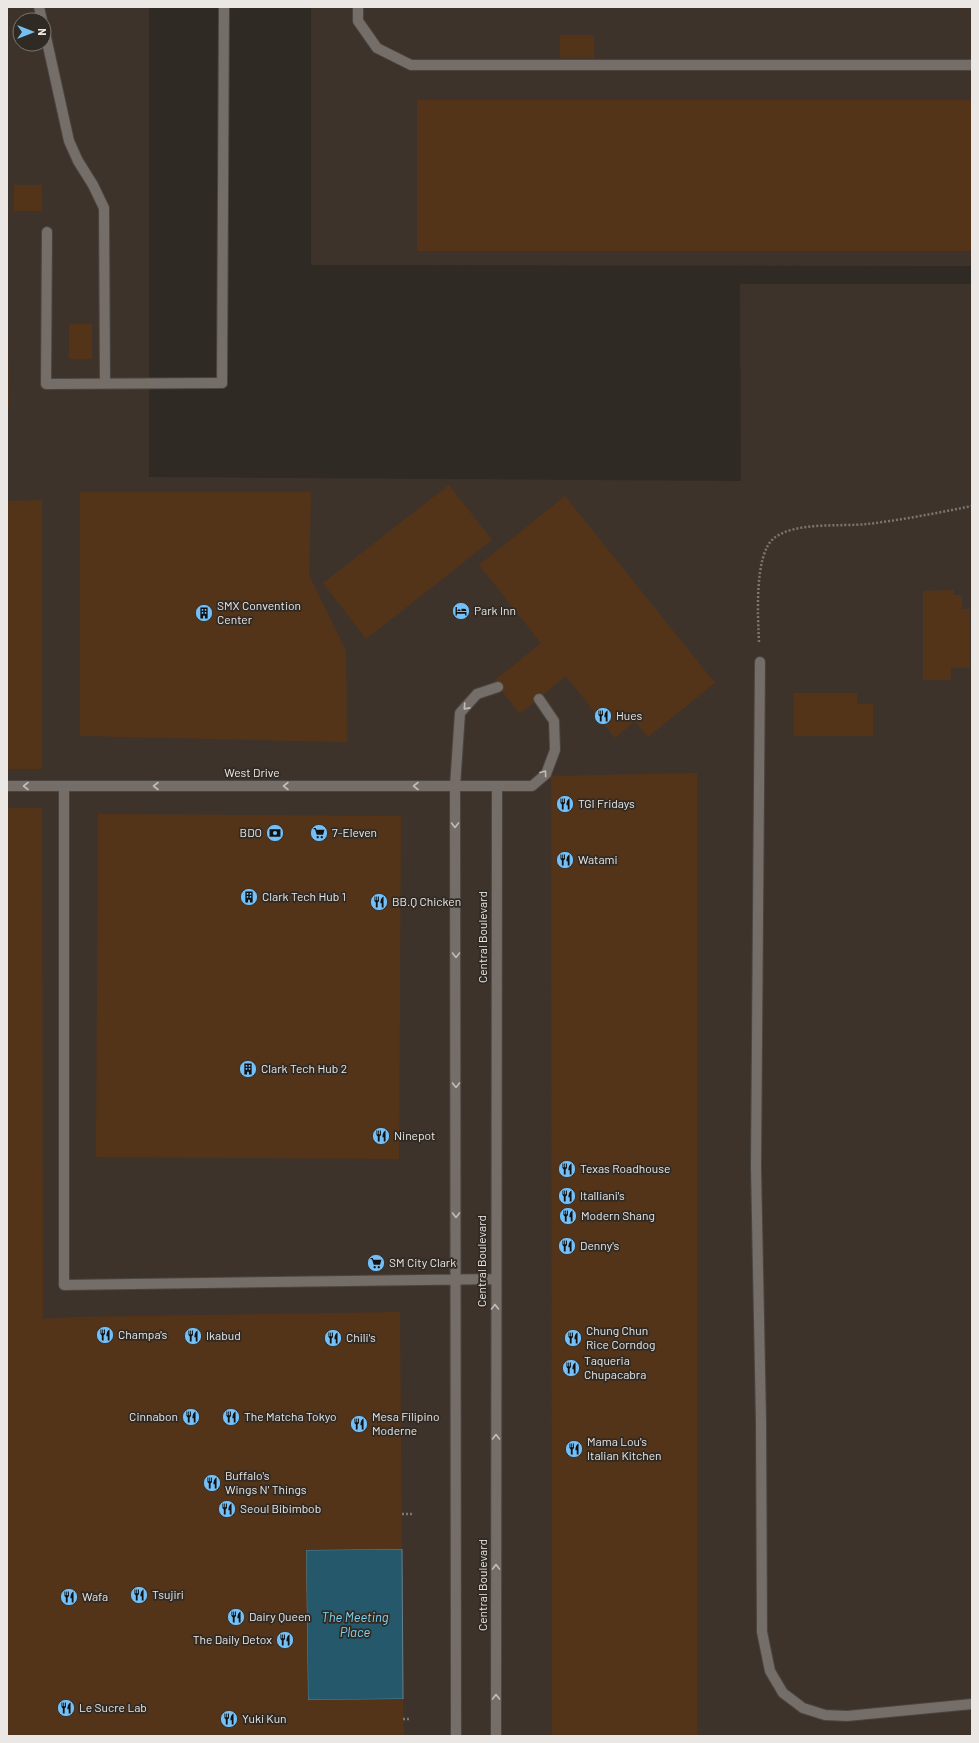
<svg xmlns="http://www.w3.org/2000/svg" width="979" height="1743" font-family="Barlow,sans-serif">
  <rect width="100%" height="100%" fill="#302a25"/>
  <path fill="#3e332b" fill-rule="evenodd" d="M7,7h142v470l592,4 -1,-197h232v1452h-965zM20,20h24v24h-24z
    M311,7h661v259l-661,-1z"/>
  <path fill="#24586a" stroke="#60838f" d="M402,1549l1,150 -95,1 -2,-150z"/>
  <path fill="#543418" d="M560,35h34v23h-34z
    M417,100h555v151h-555z
    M14,185h28v26h-28z
    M69,324h23v35h-23z
    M7,338h1l1,69h-2z
    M449,485l43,55 -126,99 -43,-56z
    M80,492h231l-2,83 37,76 1,91 -267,-6z
    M565,496l150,187 -67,54 -13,-16 -20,17 -49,-62 -46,38 -26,-33 47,-38 -62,-78z
    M42,500v269h-35v-268z
    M954,590v5h8v14h8v59h-19v12h-28v-89z
    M794,693h63v11h16v32h-79z
    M697,773v963h-145l-1,-960z
    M7,808h35l1,511 32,-2 325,-5 2,237 -96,1 2,150 95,-1 1,37h-397z
    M98,814l303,2 -2,343 -303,-2z"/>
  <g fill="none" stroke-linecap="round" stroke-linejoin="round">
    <defs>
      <path id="service" d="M39,7l3,13
        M358,7v14l19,27 34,17h561
        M44,28l25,113 9,20 15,24 11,23 1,175
        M47,232l-1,152 176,-1
        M760,662l-4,505 5,254 1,211 8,39 13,22 20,15 22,7 22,1 125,-12
        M7,786h525l14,-12 9,-24 -1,-29 -15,-22
        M64,786v499l431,-6
        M456,1736l-1,-950 5,-73 17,-19 21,-7
        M496,1736l1,-950"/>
      <path id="minor" d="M222,383l2,-376"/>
    </defs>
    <use href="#service" stroke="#4a4541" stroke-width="12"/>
    <use href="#minor" stroke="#4a4541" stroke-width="12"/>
    <path stroke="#7b7672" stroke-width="2.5" stroke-dasharray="2 2" stroke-linecap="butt" d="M759,642c-1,-24 -5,-86 14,-103 21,-18 68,-12 94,-15 35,-4 70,-11 105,-18
      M402,1514h10
      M403,1719h7"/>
    <use href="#service" stroke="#746d68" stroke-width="10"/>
    <use href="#minor" stroke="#746d68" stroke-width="10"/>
  </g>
  <defs><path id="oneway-chevron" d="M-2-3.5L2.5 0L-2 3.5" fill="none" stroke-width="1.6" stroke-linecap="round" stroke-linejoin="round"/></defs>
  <g stroke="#c1bcb9">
    <use href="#oneway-chevron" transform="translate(466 707) rotate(132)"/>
    <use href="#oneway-chevron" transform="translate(544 773) rotate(-54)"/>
    <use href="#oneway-chevron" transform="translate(26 786) rotate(180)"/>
    <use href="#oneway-chevron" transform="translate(156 786) rotate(-180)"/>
    <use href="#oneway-chevron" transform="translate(286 786) rotate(-180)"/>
    <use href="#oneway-chevron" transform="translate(416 786) rotate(-180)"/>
    <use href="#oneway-chevron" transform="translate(455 825) rotate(90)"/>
    <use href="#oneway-chevron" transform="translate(456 955) rotate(90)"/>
    <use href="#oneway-chevron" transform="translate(456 1085) rotate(90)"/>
    <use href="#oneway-chevron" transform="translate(456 1215) rotate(90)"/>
    <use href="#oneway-chevron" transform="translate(495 1307) rotate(-90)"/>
    <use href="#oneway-chevron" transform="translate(496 1437) rotate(-90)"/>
    <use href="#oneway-chevron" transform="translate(496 1567) rotate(-90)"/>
    <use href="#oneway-chevron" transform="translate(496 1697) rotate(-90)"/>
  </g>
  <defs>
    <symbol id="hotel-disc" viewBox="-11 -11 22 22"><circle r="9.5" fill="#74c0f6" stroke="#302a25"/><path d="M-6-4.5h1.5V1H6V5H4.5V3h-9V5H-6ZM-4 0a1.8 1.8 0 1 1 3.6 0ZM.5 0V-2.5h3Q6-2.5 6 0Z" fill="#111"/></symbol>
    <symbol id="building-disc" viewBox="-11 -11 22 22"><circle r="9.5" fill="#74c0f6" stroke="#302a25"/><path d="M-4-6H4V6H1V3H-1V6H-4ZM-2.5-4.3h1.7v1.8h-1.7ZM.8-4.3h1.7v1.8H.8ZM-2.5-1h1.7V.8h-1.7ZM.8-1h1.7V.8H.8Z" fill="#111"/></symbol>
    <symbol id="restaurant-disc" viewBox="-11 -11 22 22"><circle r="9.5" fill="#74c0f6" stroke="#302a25"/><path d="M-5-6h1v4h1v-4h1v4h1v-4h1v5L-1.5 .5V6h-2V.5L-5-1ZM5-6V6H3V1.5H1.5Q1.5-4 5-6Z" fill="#111"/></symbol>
    <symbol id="bank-disc" viewBox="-11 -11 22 22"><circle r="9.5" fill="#74c0f6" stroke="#302a25"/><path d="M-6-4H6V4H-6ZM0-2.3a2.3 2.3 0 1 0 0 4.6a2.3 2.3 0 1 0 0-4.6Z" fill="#111"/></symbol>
    <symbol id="supermarket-disc" viewBox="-11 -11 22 22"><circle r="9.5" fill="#74c0f6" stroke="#302a25"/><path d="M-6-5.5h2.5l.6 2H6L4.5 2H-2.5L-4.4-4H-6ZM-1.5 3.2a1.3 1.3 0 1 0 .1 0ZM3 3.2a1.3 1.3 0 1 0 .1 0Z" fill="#111"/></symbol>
  </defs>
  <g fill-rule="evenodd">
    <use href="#hotel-disc" x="451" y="601" width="20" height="20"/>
    <use href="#building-disc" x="194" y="603" width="20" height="20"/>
    <use href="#restaurant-disc" x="593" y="706" width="20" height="20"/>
    <use href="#restaurant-disc" x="555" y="794" width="20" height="20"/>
    <use href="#bank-disc" x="265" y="823" width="20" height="20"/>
    <use href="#supermarket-disc" x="309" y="823" width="20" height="20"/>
    <use href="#restaurant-disc" x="555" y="850" width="20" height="20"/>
    <use href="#building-disc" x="239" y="887" width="20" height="20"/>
    <use href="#restaurant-disc" x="369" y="892" width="20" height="20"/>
    <use href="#building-disc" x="238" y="1059" width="20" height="20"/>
    <use href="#restaurant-disc" x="371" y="1126" width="20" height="20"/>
    <use href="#restaurant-disc" x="557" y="1159" width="20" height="20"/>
    <use href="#restaurant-disc" x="557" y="1186" width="20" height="20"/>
    <use href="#restaurant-disc" x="558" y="1206" width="20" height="20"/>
    <use href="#restaurant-disc" x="557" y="1236" width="20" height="20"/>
    <use href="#supermarket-disc" x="366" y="1253" width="20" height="20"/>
    <use href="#restaurant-disc" x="95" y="1325" width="20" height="20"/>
    <use href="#restaurant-disc" x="183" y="1326" width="20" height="20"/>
    <use href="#restaurant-disc" x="323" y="1328" width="20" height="20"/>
    <use href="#restaurant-disc" x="563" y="1328" width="20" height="20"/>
    <use href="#restaurant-disc" x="561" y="1358" width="20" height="20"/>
    <use href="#restaurant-disc" x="181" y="1407" width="20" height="20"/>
    <use href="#restaurant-disc" x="221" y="1407" width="20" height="20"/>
    <use href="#restaurant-disc" x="349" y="1414" width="20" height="20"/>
    <use href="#restaurant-disc" x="564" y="1439" width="20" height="20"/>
    <use href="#restaurant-disc" x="202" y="1473" width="20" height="20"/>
    <use href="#restaurant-disc" x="217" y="1499" width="20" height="20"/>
    <use href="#restaurant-disc" x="129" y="1585" width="20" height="20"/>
    <use href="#restaurant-disc" x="59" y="1587" width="20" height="20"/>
    <use href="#restaurant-disc" x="226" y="1607" width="20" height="20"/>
    <use href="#restaurant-disc" x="275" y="1630" width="20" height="20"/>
    <use href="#restaurant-disc" x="56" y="1698" width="20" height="20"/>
    <use href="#restaurant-disc" x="219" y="1709" width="20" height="20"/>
  </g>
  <g text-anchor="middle" stroke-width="3.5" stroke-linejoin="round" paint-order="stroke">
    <g font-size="12" fill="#ebe7e4" stroke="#302a25" text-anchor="start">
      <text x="217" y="610">SMX Convention<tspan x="217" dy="14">Center</tspan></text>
      <text x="474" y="615">Park Inn</text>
      <text x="616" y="720">Hues</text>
      <text x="578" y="808">TGI Fridays</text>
      <text x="262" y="837" text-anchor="end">BDO</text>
      <text x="332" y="837">7-Eleven</text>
      <text x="578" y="864">Watami</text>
      <text x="262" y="901">Clark Tech Hub 1</text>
      <text x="392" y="906">BB.Q Chicken</text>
      <text x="261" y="1073">Clark Tech Hub 2</text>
      <text x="394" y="1140">Ninepot</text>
      <text x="580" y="1173">Texas Roadhouse</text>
      <text x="580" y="1200">Italliani's</text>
      <text x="581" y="1220">Modern Shang</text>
      <text x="580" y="1250">Denny's</text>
      <text x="389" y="1267">SM City Clark</text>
      <text x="586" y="1335">Chung Chun<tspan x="586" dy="14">Rice Corndog</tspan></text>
      <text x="118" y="1339">Champa's</text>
      <text x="206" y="1340">Ikabud</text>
      <text x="346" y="1342">Chili's</text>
      <text x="584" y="1365">Taqueria<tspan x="584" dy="14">Chupacabra</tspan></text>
      <text x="178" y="1421" text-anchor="end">Cinnabon</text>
      <text x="244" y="1421">The Matcha Tokyo</text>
      <text x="372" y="1421">Mesa Filipino<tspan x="372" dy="14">Moderne</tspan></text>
      <text x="587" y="1446">Mama Lou's<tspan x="587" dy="14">Italian Kitchen</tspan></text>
      <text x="225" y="1480">Buffalo's<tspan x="225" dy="14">Wings N' Things</tspan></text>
      <text x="240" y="1513">Seoul Bibimbob</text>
      <text x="152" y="1599">Tsujiri</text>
      <text x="82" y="1601">Wafa</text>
      <text x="249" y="1621">Dairy Queen</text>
      <text x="272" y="1644" text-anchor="end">The Daily Detox</text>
      <text x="79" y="1712">Le Sucre Lab</text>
      <text x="242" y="1723">Yuki Kun</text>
    </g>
    <g font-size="12" fill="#ebe7e4" stroke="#302a25">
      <text x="252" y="777">West Drive</text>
      <text transform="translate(483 937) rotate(-90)" y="4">Central Boulevard</text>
      <text transform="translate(482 1261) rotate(-90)" y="4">Central Boulevard</text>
      <text transform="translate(483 1585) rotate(-90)" y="4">Central Boulevard</text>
    </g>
    <g font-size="13" font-style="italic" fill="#80d4f3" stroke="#302a25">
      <text x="355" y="1622">The Meeting<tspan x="355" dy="15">Place</tspan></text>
    </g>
  </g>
  <rect width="979" height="1743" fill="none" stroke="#ebe7e4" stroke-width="16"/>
  <g transform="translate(32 32) rotate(90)"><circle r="19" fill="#302a25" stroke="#7b7671"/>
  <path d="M0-3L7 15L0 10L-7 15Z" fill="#74c0f6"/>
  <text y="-6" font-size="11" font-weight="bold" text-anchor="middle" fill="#ebe7e4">N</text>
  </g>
</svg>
